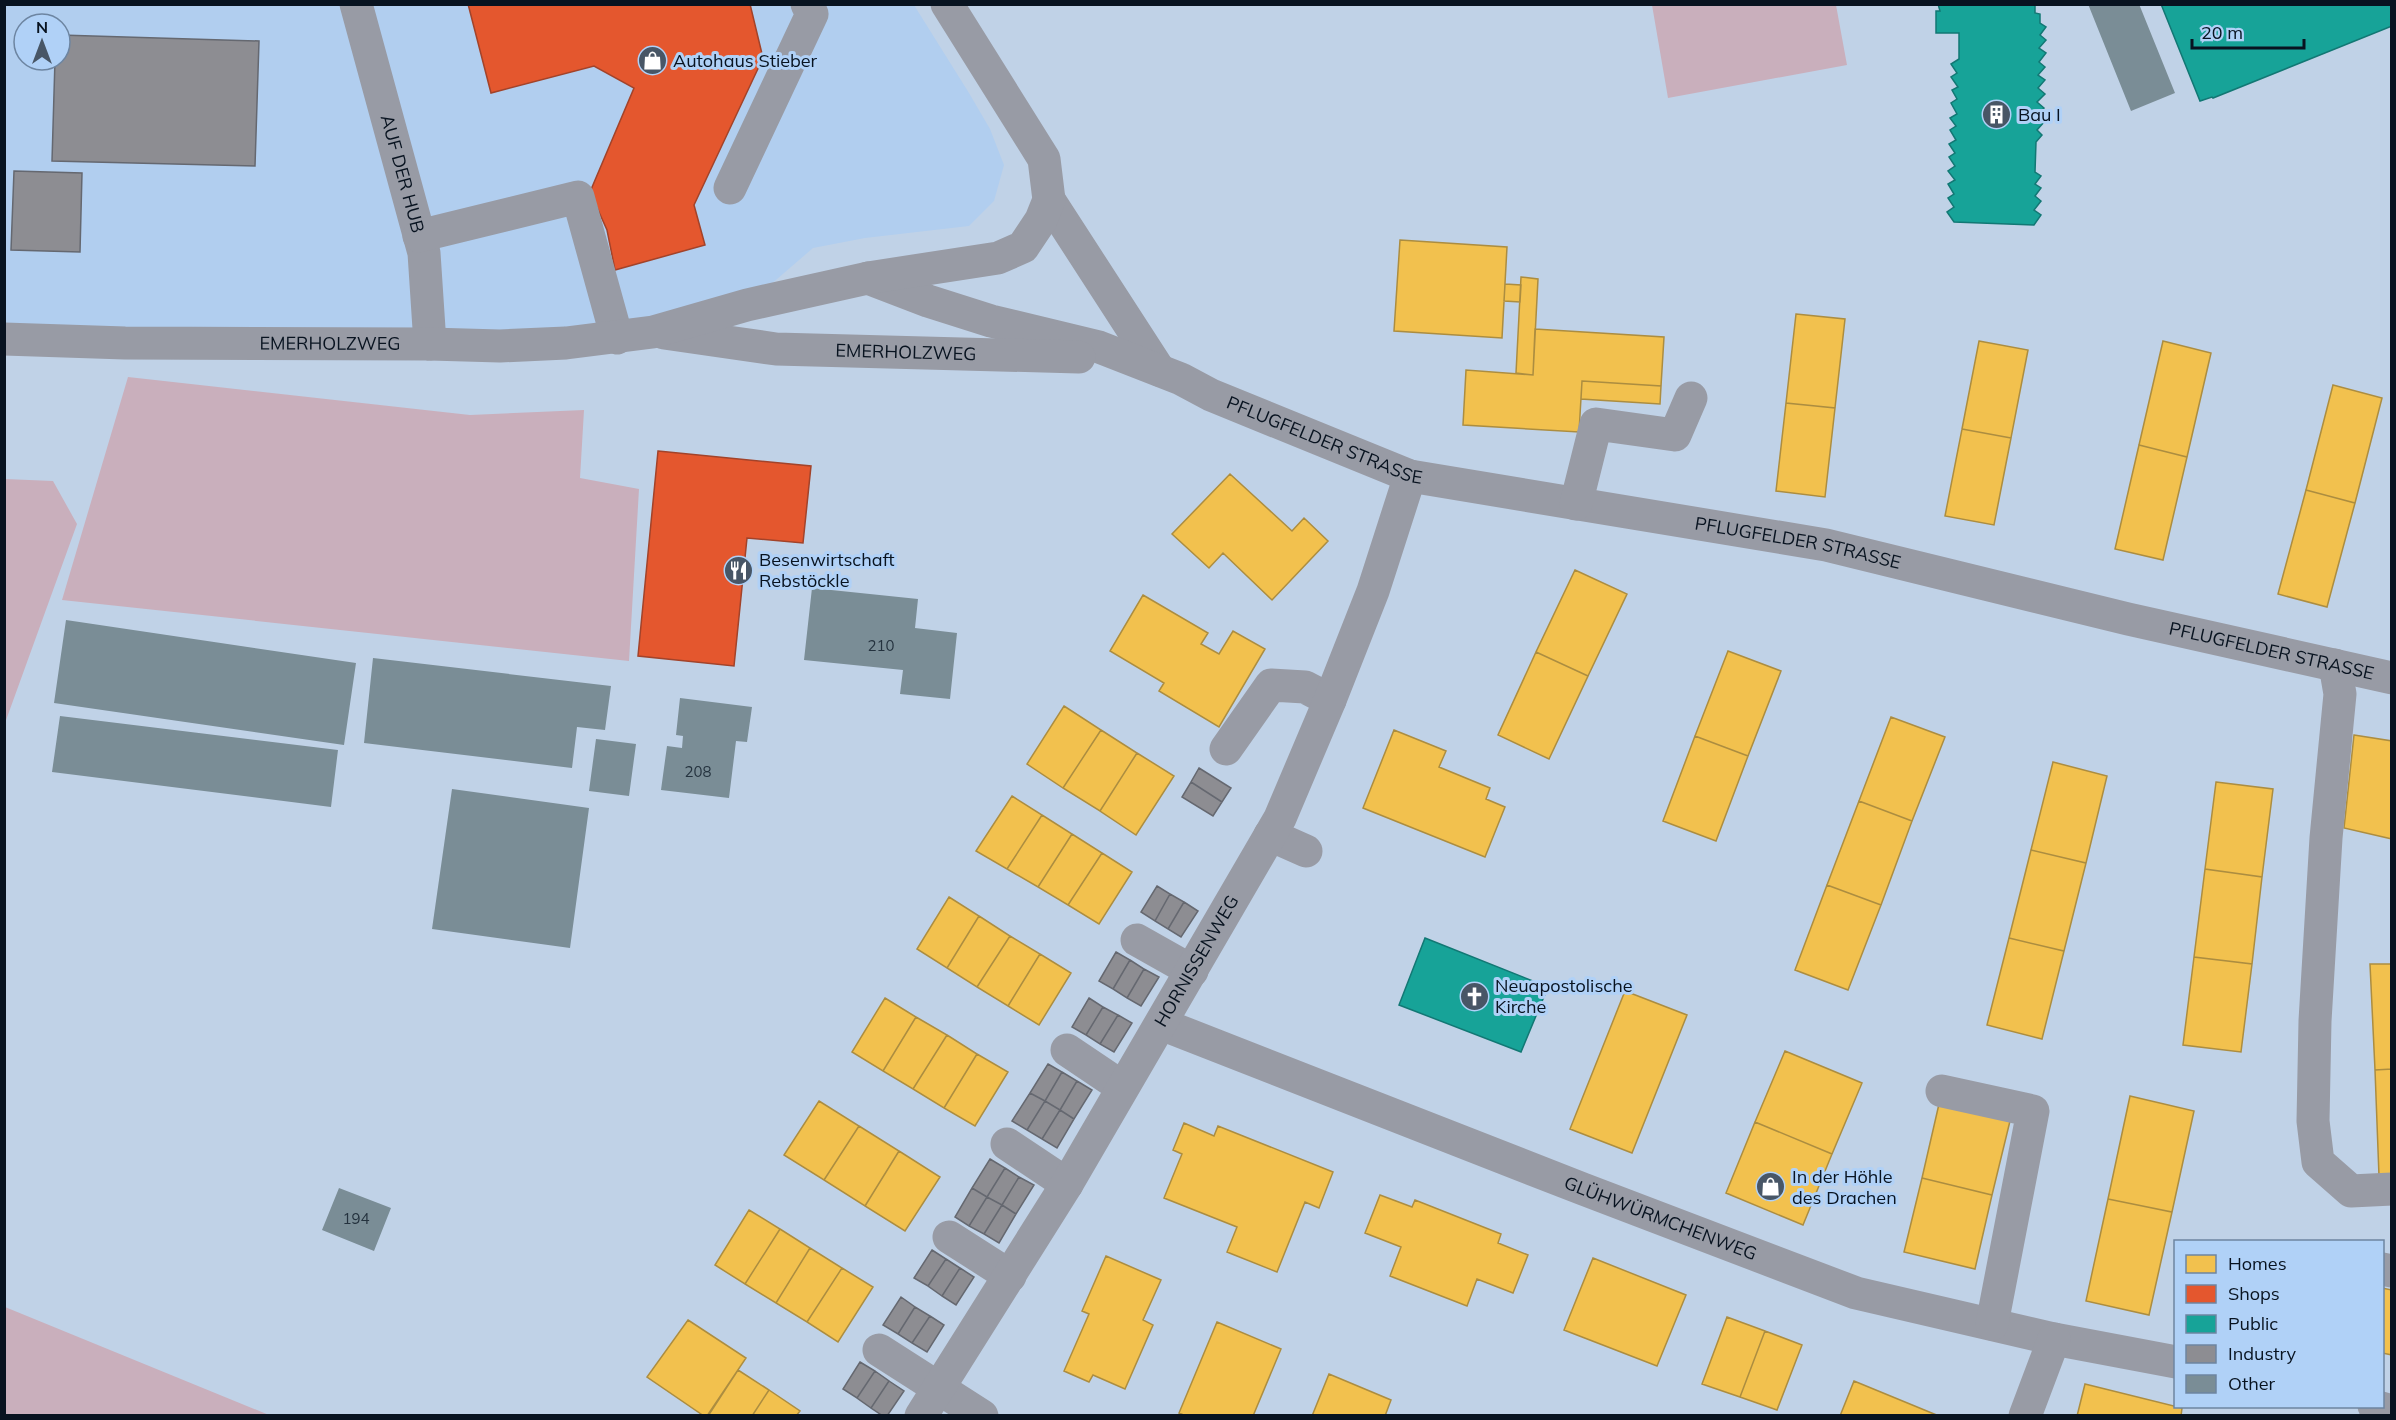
<svg xmlns="http://www.w3.org/2000/svg" width="2396" height="1420" font-family="Mulish,sans-serif">
  <rect width="100%" height="100%" fill="#c0d2e7"/>
  <path fill="#b1ceef" fill-rule="evenodd" d="M5,5h909l55,88 21,36 14,36 -10,36 -25,25 -104,12 -52,10 -66,57 -181,38 -561,-4zM24,24h36v36h-36z"/>
  <path fill="#c9afbc" d="M1652,5h184l11,60 -179,33z
    M128,377l342,38 114,-5 -4,68 59,11 -10,172 -567,-61z
    M5,479l48,2 24,43 -72,199z
    M5,1307l264,108h-264z"/>
  <path fill="#f2c14e" stroke="#ac8d40" stroke-width="1.5" d="M1400,240l107,7 -5,91 -108,-7z
    M1521,277l17,2 -5,96 -17,-2z
    M1505,284l16,1 -1,17 -16,-1z
    M1796,314l49,5 -10,89 -49,-5z
    M1535,329l129,8 -3,49 -79,-5 -3,51 -116,-7 3,-55 67,5z
    M1979,341l49,9 -17,88 -49,-9z
    M2163,341l48,12 -24,104 -48,-12z
    M1582,381l79,5 -1,18 -79,-5z
    M2333,385l49,13 -27,105 -49,-13z
    M1786,403l49,5 -10,89 -49,-6z
    M1962,429l49,9 -17,87 -49,-9z
    M2139,445l48,12 -24,103 -48,-11z
    M1230,474l62,57 12,-13 24,23 -56,59 -49,-47 -14,15 -37,-34z
    M2306,490l49,13 -28,104 -49,-13z
    M1575,570l52,24 -39,82 -52,-24z
    M1143,595l65,38 -7,11 18,10 14,-23 32,18 -46,78 -60,-36 5,-8 -54,-32z
    M1728,651l53,20 -33,85 -53,-20z
    M1536,652l52,24 -39,83 -51,-24z
    M1064,706l37,24 -38,58 -36,-24z
    M1891,717l54,20 -33,84 -53,-20z
    M1101,730l36,23 -37,58 -37,-23z
    M1394,730l52,21 -7,16 51,21 -4,11 19,8 -20,50 -122,-49z
    M2354,735l38,6v98l-48,-11z
    M1695,736l53,20 -32,85 -53,-20z
    M1137,753l37,23 -38,59 -36,-24z
    M2053,762l54,14 -21,87 -55,-13z
    M2216,782l57,7 -11,88 -57,-8z
    M1012,796l30,19 -35,54 -31,-18z
    M1859,801l53,20 -31,84 -54,-20z
    M1042,815l30,19 -34,53 -31,-18z
    M1072,834l30,19 -34,52 -30,-18z
    M2031,850l55,13 -22,88 -55,-13z
    M1102,853l30,19 -33,52 -31,-19z
    M2205,869l57,8 -10,87 -58,-7z
    M1827,885l54,20 -33,85 -53,-20z
    M949,897l30,19 -32,52 -30,-19z
    M979,916l31,20 -33,51 -30,-19z
    M1010,936l30,18 -32,52 -31,-19z
    M2009,938l55,13 -22,88 -55,-14z
    M1040,954l31,19 -32,52 -31,-19z
    M2194,957l58,7 -11,88 -58,-7z
    M2370,964h22v105l-17,1z
    M1625,991l62,24 -55,138 -62,-24z
    M885,998l31,19 -33,54 -31,-19z
    M916,1017l31,18 -34,54 -30,-18z
    M947,1035l30,19 -33,54 -31,-19z
    M1785,1051l77,32 -30,71 -77,-32z
    M977,1054l31,18 -33,54 -31,-18z
    M2392,1069v106l-13,1 -4,-106z
    M2130,1096l64,15 -22,101 -64,-13z
    M819,1101l40,25 -35,54 -40,-25z
    M1939,1104l71,17 -18,74 -70,-17z
    M1755,1122l77,32 -29,71 -77,-32z
    M1184,1123l30,13 4,-10 115,46 -14,36 -14,-6 -28,70 -50,-20 10,-25 -73,-29 18,-44 -9,-4z
    M859,1126l40,25 -34,55 -41,-26z
    M899,1151l41,26 -35,54 -40,-25z
    M1922,1178l70,17 -17,74 -71,-17z
    M1380,1195l32,12 3,-7 86,34 -3,9 30,12 -15,38 -36,-14 -10,27 -77,-30 11,-29 -36,-14z
    M2108,1199l64,13 -23,103 -63,-14z
    M749,1210l31,19 -35,55 -30,-19z
    M780,1229l30,19 -34,55 -31,-19z
    M810,1248l32,20 -35,54 -31,-19z
    M1106,1256l55,24 -18,40 10,5 -28,64 -32,-14 -4,7 -25,-11 25,-57 -7,-3z
    M1593,1258l93,37 -29,71 -93,-36z
    M842,1268l31,19 -35,55 -31,-20z
    M2382,1288l10,2v65l-10,-2z
    M1727,1317l38,14 -25,66 -38,-13z
    M688,1320l58,38 -39,58h-3l-57,-39z
    M1217,1322l64,27 -28,67h-67l-7,-3z
    M1765,1331l37,14 -25,65 -37,-13z
    M738,1370l31,20 -17,26h-44z
    M1329,1374l62,26 -6,16h-73z
    M1854,1381l85,35h-99z
    M2085,1384l97,24 -1,8h-104z
    M769,1390l31,21 -4,5h-44z"/>
  <path fill="#e4572e" stroke="#a2432a" stroke-width="1.5" d="M468,4h282l13,54 -69,147 11,40 -90,25 -8,-40 -17,-38 44,-104 -40,-22 -103,27z
    M658,451l153,15 -8,77 -56,-5 -13,128 -96,-10z"/>
  <path fill="#17a398" stroke="#127874" stroke-width="1.5" d="M1938,4h97v9l5,1v9l6,4 -6,8 6,5 -7,8 7,5 -7,9 6,5 -7,8 7,5 -7,8 7,6 -8,8 7,6 -7,8 7,6 -7,8 5,5 -6,7 -1,30 6,4 -6,8 6,4 -6,8 6,5 -7,9 7,5 -7,10 -80,-3 -7,-10 7,-5 -6,-9 6,-4 -6,-10 7,-4 -7,-9 7,-5 -6,-9 6,-4 -6,-9 7,-4 -6,-10 6,-4 -6,-8 7,-4 -6,-11 6,-4 -5,-9 6,-3 -7,-10 6,-4 -6,-9 8,-5v-26h-23v-22h4z
    M2161,4h231v22l-179,72 -1,-1 -12,4z
    M1425,938l123,49 -27,65 -122,-47z"/>
  <path fill="#8d8d92" stroke="#656870" stroke-width="1.5" d="M60,35l199,6 -4,125 -203,-5 3,-101h5z
    M14,171l68,2 -2,79 -69,-2z
    M1199,768l32,20 -9,14 -31,-20z
    M1191,782l31,20 -9,14 -31,-19z
    M1157,886l13,8 -15,27 -14,-9z
    M1170,894l14,8 -16,27 -13,-8z
    M1184,902l14,9 -17,26 -13,-8z
    M1116,952l14,8 -17,29 -14,-8z
    M1130,960l14,9 -17,29 -14,-9z
    M1144,969l15,8 -18,29 -14,-8z
    M1089,998l14,9 -17,28 -14,-8z
    M1103,1007l15,8 -18,29 -14,-9z
    M1118,1015l14,8 -18,29 -14,-8z
    M1048,1064l14,8 -17,29 -15,-8z
    M1062,1072l15,9 -17,29 -15,-9z
    M1077,1081l15,9 -18,29 -14,-9z
    M1030,1093l15,8 -18,29 -15,-9z
    M1045,1101l15,9 -18,29 -15,-9z
    M1060,1110l14,9 -17,29 -15,-9z
    M990,1159l15,9 -18,29 -15,-9z
    M1005,1168l14,9 -17,28 -15,-8z
    M1019,1177l15,8 -18,29 -14,-9z
    M972,1188l15,9 -18,29 -14,-9z
    M987,1197l15,8 -18,29 -15,-8z
    M1002,1205l14,9 -17,29 -15,-9z
    M932,1250l14,9 -18,27 -14,-8z
    M946,1259l14,9 -18,28 -14,-10z
    M960,1268l14,9 -18,28 -14,-9z
    M901,1297l14,10 -17,27 -15,-9z
    M915,1307l15,9 -18,27 -14,-9z
    M930,1316l14,9 -17,27 -15,-9z
    M860,1362l15,9 -18,27 -14,-9z
    M875,1371l14,10 -18,27 -14,-10z
    M889,1381l15,10 -17,25h-4l-12,-8z"/>
  <path fill="#7a8d96" d="M2088,4h51l36,89 -44,18z
    M812,588l106,11 -3,29 42,5 -7,66 -50,-5 3,-24 -99,-10z
    M66,620l290,43 -12,82 -290,-42z
    M373,658l238,28 -6,44 -28,-3 -5,41 -208,-25z
    M680,698l72,9 -5,35 -11,-1 -7,57 -68,-8 6,-44 15,2 1,-12 -7,-1z
    M60,716l278,34 -7,57 -279,-35z
    M596,739l40,5 -7,52 -40,-5z
    M452,789l137,19 -19,140 -138,-19z
    M339,1188l52,20 -17,43 -52,-21z"/>
  <g fill="none" stroke-linecap="round" stroke-linejoin="round">
    <g stroke="#989ba5" stroke-width="33">
      <path id="s1" d="M356,4l68,249 6,91"/>
      <path d="M730,188l82,-174 -5,-10"/>
      <path d="M1049,200l110,170"/>
      <path d="M419,236l159,-39 39,141"/>
      <path id="s2" d="M868,278l60,23 63,20 108,26 82,32 30,16 199,81 416,69 302,74 264,59"/>
      <path id="s3" d="M664,333l112,16 303,8"/>
      <path id="s4" d="M4,339l121,4 305,1 70,2 66,-3 87,-11 94,-27 121,-27 130,-20 25,-11 18,-27 8,-20 -5,-41 -97,-155"/>
      <path d="M1576,504l20,-80 79,11 16,-37"/>
      <path d="M2335,665l5,29 -14,144 -11,183 -2,100 5,41 33,29 41,-2"/>
      <path d="M1226,749l45,-64 34,2 25,13"/>
      <path d="M1270,835l36,16"/>
      <path d="M1137,940l55,31"/>
      <path id="s5" d="M1161,1024l422,165 273,104 198,46 122,23"/>
      <path d="M1067,1050l55,37"/>
      <path d="M1942,1091l91,20 -41,213"/>
      <path d="M1007,1144l60,40"/>
      <path d="M949,1237l61,39"/>
      <path d="M2382,1269l10,2"/>
      <path d="M879,1350l103,66"/>
      <path d="M2374,1406l18,5"/>
      <path id="s6" d="M921,1416l146,-232 213,-366 50,-118 43,-109 37,-115"/>
      <path d="M2025,1416l29,-77"/>
    </g>
  </g>
  <defs>
    <symbol id="shop-disc" viewBox="-11 -11 22 22"><circle r="9.5" fill="#485666" stroke="#b0d1f7"/><path d="M-5-2.5h2.3a2.7 3.5 0 0 1 5.4 0H5L5.5 6h-11ZM-1.5-2.5h3a1.5 2.3 0 0 0-3 0Z" fill="#fff"/></symbol>
    <symbol id="building-disc" viewBox="-11 -11 22 22"><circle r="9.5" fill="#485666" stroke="#b0d1f7"/><path d="M-4-6H4V6H1V3H-1V6H-4ZM-2.5-4.3h1.7v1.8h-1.7ZM.8-4.3h1.7v1.8H.8ZM-2.5-1h1.7V.8h-1.7ZM.8-1h1.7V.8H.8Z" fill="#fff"/></symbol>
    <symbol id="restaurant-disc" viewBox="-11 -11 22 22"><circle r="9.5" fill="#485666" stroke="#b0d1f7"/><path d="M-5-6h1v4h1v-4h1v4h1v-4h1v5L-1.5 .5V6h-2V.5L-5-1ZM5-6V6H3V1.5H1.5Q1.5-4 5-6Z" fill="#fff"/></symbol>
    <symbol id="church-disc" viewBox="-11 -11 22 22"><circle r="9.5" fill="#485666" stroke="#b0d1f7"/><path d="M-1.2-6h2.4v3.5h3.3v2.4h-3.3V6h-2.4V-.1h-3.3v-2.4h3.3Z" fill="#fff"/></symbol>
  </defs>
  <g fill-rule="evenodd">
    <use href="#shop-disc" x="636" y="44" width="33" height="33"/>
    <use href="#building-disc" x="1980" y="98" width="33" height="33"/>
    <use href="#restaurant-disc" x="722" y="554" width="33" height="33"/>
    <use href="#church-disc" x="1458" y="980" width="33" height="33"/>
    <use href="#shop-disc" x="1754" y="1170" width="33" height="33"/>
  </g>
  <g text-anchor="middle" stroke-width="6" stroke-linejoin="round" paint-order="stroke">
    <g font-size="15" fill="#24323e">
      <text x="881" y="651">210</text>
      <text x="698" y="777">208</text>
      <text x="356" y="1224">194</text>
    </g>
    <g font-size="18" fill="#081320" stroke="#b0d1f7" text-anchor="start">
      <text x="673" y="67">Autohaus Stieber</text>
      <text x="2018" y="121">Bau I</text>
      <text x="759" y="566">Besenwirtschaft<tspan x="759" dy="21">Rebstöckle</tspan></text>
      <text x="1495" y="992">Neuapostolische<tspan x="1495" dy="21">Kirche</tspan></text>
      <text x="1792" y="1183">In der Höhle<tspan x="1792" dy="21">des Drachen</tspan></text>
    </g>
    <g font-size="18" fill="#081320" stroke="#b0d1f7">
      <text dy="6" stroke="none"><textPath href="#s1" startOffset="176">AUF DER HUB</textPath></text>
      <text dy="6" stroke="none"><textPath href="#s4" startOffset="326">EMERHOLZWEG</textPath></text>
      <text dy="6" stroke="none"><textPath href="#s3" startOffset="243">EMERHOLZWEG</textPath></text>
      <text dy="6" stroke="none"><textPath href="#s2" startOffset="486">PFLUGFELDER STRASSE</textPath></text>
      <text dy="6" stroke="none"><textPath href="#s2" startOffset="972">PFLUGFELDER STRASSE</textPath></text>
      <text dy="6" stroke="none"><textPath href="#s2" startOffset="1458">PFLUGFELDER STRASSE</textPath></text>
      <text dy="6" stroke="none"><textPath href="#s6" startOffset="532">HORNISSENWEG</textPath></text>
      <text dy="6" stroke="none"><textPath href="#s5" startOffset="536">GLÜHWÜRMCHENWEG</textPath></text>
    </g>
  </g>
  <rect width="2396" height="1420" fill="none" stroke="#081320" stroke-width="12"/>
  <rect x="2174" y="1240" width="210" height="168" fill="#b0d1f7" stroke="#6d85a1" stroke-width="1.5"/>
  <rect x="2186" y="1255" width="30" height="18" fill="#f2c14e" stroke="#6d85a1" stroke-width="1.5"/>
  <text x="2228" y="1270" font-size="18" fill="#081320">Homes</text>
  <rect x="2186" y="1285" width="30" height="18" fill="#e4572e" stroke="#6d85a1" stroke-width="1.5"/>
  <text x="2228" y="1300" font-size="18" fill="#081320">Shops</text>
  <rect x="2186" y="1315" width="30" height="18" fill="#17a398" stroke="#6d85a1" stroke-width="1.5"/>
  <text x="2228" y="1330" font-size="18" fill="#081320">Public</text>
  <rect x="2186" y="1345" width="30" height="18" fill="#8d8d92" stroke="#6d85a1" stroke-width="1.5"/>
  <text x="2228" y="1360" font-size="18" fill="#081320">Industry</text>
  <rect x="2186" y="1375" width="30" height="18" fill="#7a8d96" stroke="#6d85a1" stroke-width="1.5"/>
  <text x="2228" y="1390" font-size="18" fill="#081320">Other</text>
  <g transform="translate(42 42)"><circle r="28" fill="#b0d1f7" stroke="#6d85a1" stroke-width="1.5"/>
  <path d="M0-4.5L10 22L0 15L-10 22Z" fill="#485666"/>
  <text y="-9" font-size="16" font-weight="bold" text-anchor="middle" fill="#081320">N</text>
  </g>
  <path d="M2192 39v9h112v-9" fill="none" stroke="#081320" stroke-width="3"/>
  <text x="2201" y="39" font-size="18" fill="#081320" stroke="#b0d1f7" stroke-width="4.5" paint-order="stroke">20 m</text>
</svg>
